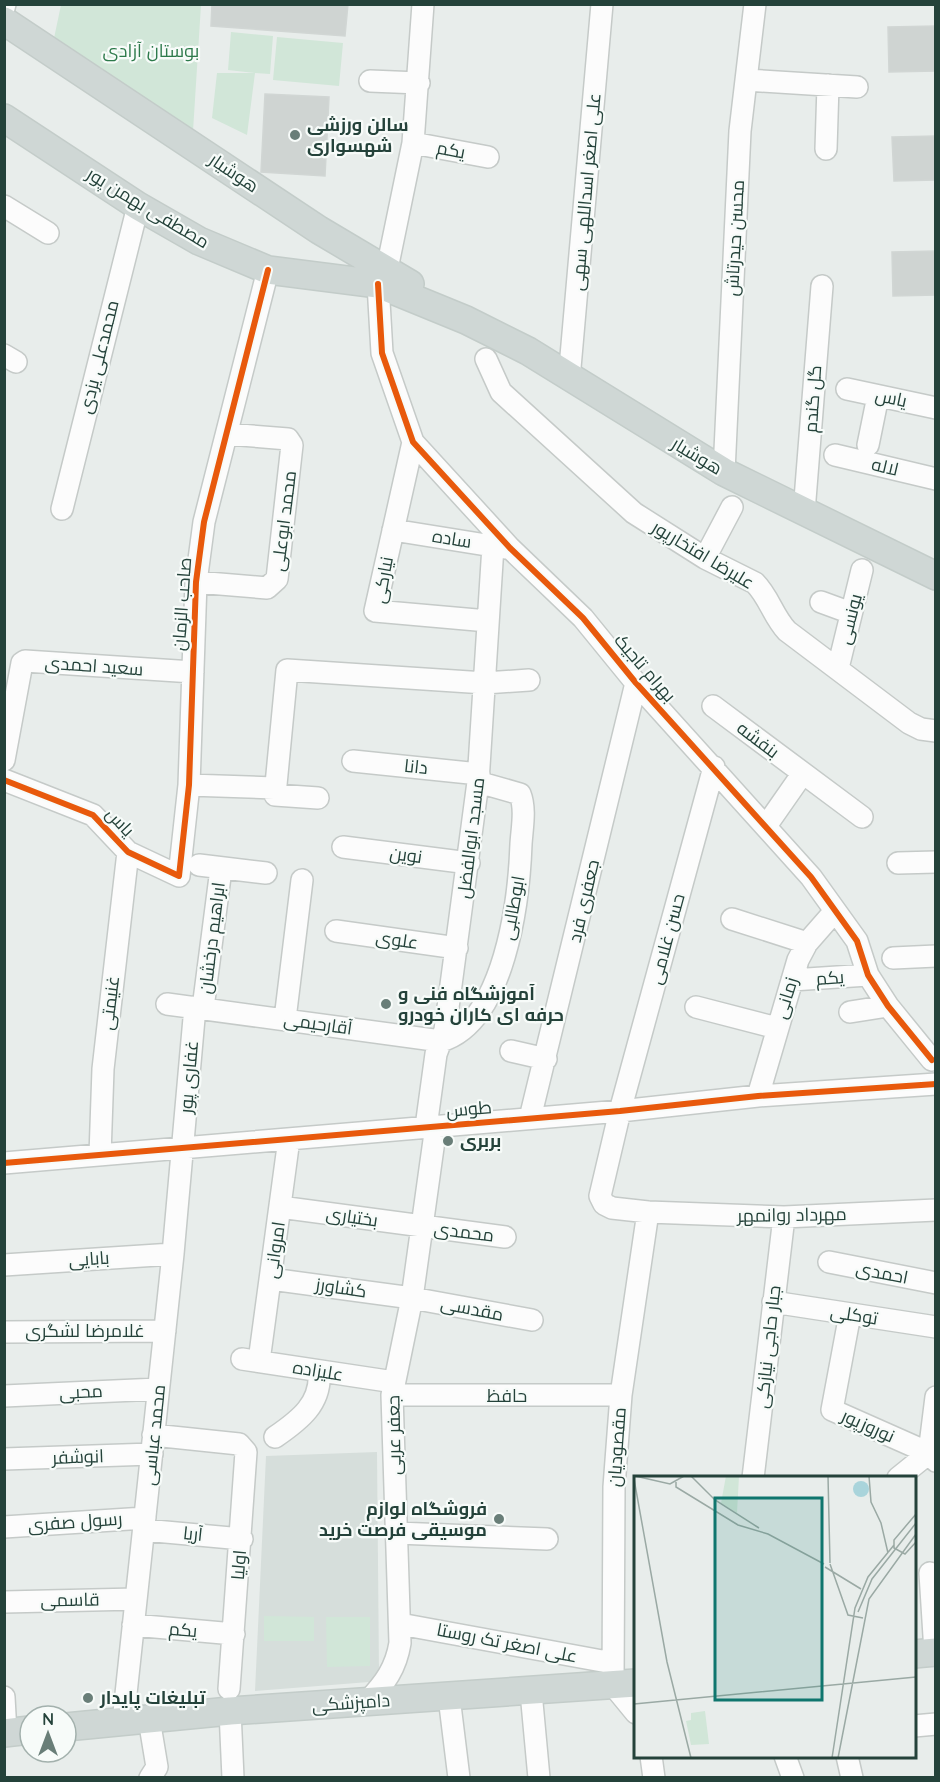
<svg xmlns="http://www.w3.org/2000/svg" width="940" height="1782" font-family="Quicksand,Cairo,sans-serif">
  <rect width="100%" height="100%" fill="#e8edeb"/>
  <path fill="#d6dedb" d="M377,1452l2,221 -10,9 -114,9 11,-235z"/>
  <path fill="#d1e6d8" d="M61,5h140l-8,126 -140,-88z
    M231,32l42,4 -3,38 -15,-1 -8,62 -35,-17 5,-45h38l-27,-3z
    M277,37l66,6 -4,43 -66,-6z
    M264,1616l50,1v24h-50z
    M326,1617h44v49l-43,1z"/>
  <path fill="#cfd4d2" stroke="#d1d6d4" stroke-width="1.5" d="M212,4h136l-3,32 -134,-10z
    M936,26v45l-47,1 -1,-45z
    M265,94l64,3 -4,79 -64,-4z
    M936,136v44l-42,1 -2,-44z
    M936,251v44l-43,1 -1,-44z"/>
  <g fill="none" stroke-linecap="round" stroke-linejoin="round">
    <defs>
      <path id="minor" d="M4,8l1,-4
        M746,80l111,7
        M370,81l49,2
        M413,143l75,14
        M826,149l2,-64
        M4,206l44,27
        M387,269l26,-126 10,-139
        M378,284l4,69 31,89 97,106 73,70 53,65 175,194 46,64 11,34 20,31 44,54
        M4,355l12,7
        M486,359l15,33 133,121 71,45 50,25c14,14 18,33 32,48l122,92 12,6 15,2
        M569,379l33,-375
        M847,389l89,19
        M413,442l-38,169 113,10
        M868,445l10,-49
        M835,455l101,24
        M724,472l16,-341 15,-127
        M62,509l76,-303
        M804,512l18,-226
        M393,530l112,18
        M705,558l27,-51
        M196,582l71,6 10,-9 15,-134 -4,-6 -60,-5
        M821,602l30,11
        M838,668l24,-98
        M713,706l149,111
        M4,760l18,-97 3,-2 168,11
        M353,761l126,13
        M714,767l-94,344 -20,85 4,8 8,4 36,4 136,5 152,-7
        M4,780l89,35 35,37 51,24 10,-91 7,-203 8,-60 64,-252
        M189,785l85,3
        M318,798l-43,-3 12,-125 198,13 44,-3
        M766,826l37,-53
        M343,847l126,16
        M898,863l38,-1
        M199,865l67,8
        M732,919l75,24
        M336,931l121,17
        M893,958l43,-2
        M792,980l76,-5
        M167,1004l274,37c64,-19 78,-141 80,-197 1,-16 5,-35 -1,-50l-42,-12
        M696,1007l81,21
        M203,1008l18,-139
        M850,1012l38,-6
        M285,1019l17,-139
        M511,1051l35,8
        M758,1096l40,-136 9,-17 28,-32
        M530,1118l106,-435
        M426,1127l10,-73 9,-24 33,-248 15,-236
        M100,1155l3,-86 25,-217
        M4,1163l616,-52 138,-15 178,-12
        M280,1207l225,30
        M829,1262l107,21
        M4,1265l169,-11
        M271,1279l141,19 120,22
        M773,1302l163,25
        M850,1314l-18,96 97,43 7,8
        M4,1332l161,-1
        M242,1359l152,23
        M259,1361l30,-222
        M392,1395h229
        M4,1396l154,-7
        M153,1435l86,9 7,8 -17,237
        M275,1437c25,-17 47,-34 44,-66
        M929,1453l7,-56
        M4,1459l148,-5
        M753,1478l31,-261
        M898,1478l31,-25
        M4,1527l141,-9
        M144,1530l98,9
        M397,1533l150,6
        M930,1573l5,79
        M4,1602l132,-3
        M400,1624l213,39
        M133,1625l101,9
        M531,1692l8,86
        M4,1697l2,36
        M449,1697l10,81
        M368,1701c17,-18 28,-33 32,-58l-8,-248 20,-97 24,-172
        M230,1711l3,67
        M636,1713l-23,-28 1,-198 7,-92 27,-183
        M149,1719l8,48 -7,11
        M123,1722l50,-468 22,-247
        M914,1726l22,-2
        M651,1756l3,22
        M785,1756l8,22
        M847,1756l5,22"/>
      <path id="major" d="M4,21l315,209 91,54
        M4,118l134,88 61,35 69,29 110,14 88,36 62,31 196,121 212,104
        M914,1654l22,-2
        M66,1727l164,-16 406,-28
        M4,1733l26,-3"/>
    </defs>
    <use href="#minor" stroke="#c5cac8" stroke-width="24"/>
    <use href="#major" stroke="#c3ccc9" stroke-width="30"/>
    <use href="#minor" stroke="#fcfcfc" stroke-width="21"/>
    <use href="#major" stroke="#cfd7d5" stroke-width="27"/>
    <defs>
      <path id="cycleway" d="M378,284l4,69 31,89 97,106 73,70 53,65 175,194 46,64 11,34 20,31 44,54
        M4,780l89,35 35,37 51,24 10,-91 7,-203 8,-60 64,-252
        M4,1163l616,-52 138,-15 178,-12"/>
    </defs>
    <use href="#cycleway" stroke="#f7fbf9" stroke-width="10"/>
    <use href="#cycleway" stroke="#e8590c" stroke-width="6"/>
  </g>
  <g fill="#697e78" stroke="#f7fbf9" stroke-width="2">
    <circle cx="295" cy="135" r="6"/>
    <circle cx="386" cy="1004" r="6"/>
    <circle cx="448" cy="1141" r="6"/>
    <circle cx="499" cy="1519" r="6"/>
    <circle cx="88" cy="1698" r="6"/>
  </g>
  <g text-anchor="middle" stroke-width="4.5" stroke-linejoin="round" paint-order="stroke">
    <g font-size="18" fill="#2d7a4b" stroke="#f7fbf9">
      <text x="151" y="57">بوستان آزادی</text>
    </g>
    <g font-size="18" font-weight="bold" fill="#24423a" stroke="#f7fbf9" text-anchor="start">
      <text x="307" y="131">سالن ورزشی<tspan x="307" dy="21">شهسواری</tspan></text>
      <text x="398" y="1000">آموزشگاه فنی و<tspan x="398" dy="21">حرفه ای کاران خودرو</tspan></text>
      <text x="460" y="1147">بربری</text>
      <text x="487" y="1515" text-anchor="end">فروشگاه لوازم<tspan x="487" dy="21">موسیقی فرصت خرید</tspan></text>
      <text x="100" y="1704">تبلیغات پایدار</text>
    </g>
    <g font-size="18" fill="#24423a" stroke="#f7fbf9">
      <text transform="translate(451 150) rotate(11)" y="6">یکم</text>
      <text transform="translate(234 173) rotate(34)" y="6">هوشیار</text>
      <text transform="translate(586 192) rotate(-85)" y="6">علی اصغر اسداللهی سهی</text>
      <text transform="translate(148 208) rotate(31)" y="6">مصطفی بهمن پور</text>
      <text transform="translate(735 238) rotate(-87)" y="6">محسن حیدرتاش</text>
      <text transform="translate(99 357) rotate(-76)" y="6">محمدعلی یزدی</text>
      <text transform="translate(891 398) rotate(12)" y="6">یاس</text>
      <text transform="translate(813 399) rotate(-86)" y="6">گل گندم</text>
      <text transform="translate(697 456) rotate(31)" y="6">هوشیار</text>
      <text transform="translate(885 467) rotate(13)" y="6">لاله</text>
      <text transform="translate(284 521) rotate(-83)" y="6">محمد ابوعلی</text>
      <text transform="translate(452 539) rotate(9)" y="6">ساده</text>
      <text transform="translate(703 555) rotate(31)" y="6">علیرضا افتخارپور</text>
      <text transform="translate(383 580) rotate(-80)" y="6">نیارکی</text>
      <text transform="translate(182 604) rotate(-86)" y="6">صاحب الزمان</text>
      <text transform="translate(850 619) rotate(-76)" y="6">یونسی</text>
      <text transform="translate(94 666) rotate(4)" y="6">سعید احمدی</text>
      <text transform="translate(645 668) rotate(49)" y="6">بهرام تاجیک</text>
      <text transform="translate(758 740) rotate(37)" y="6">بنفشه</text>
      <text transform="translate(416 767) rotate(6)" y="6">دانا</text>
      <text transform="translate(120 822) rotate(47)" y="6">یاس</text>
      <text transform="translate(471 838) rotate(-83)" y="6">مسجد ابوالفضل</text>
      <text transform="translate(406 855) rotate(8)" y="6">نوین</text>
      <text transform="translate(584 901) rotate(-77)" y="6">جعفری فرد</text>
      <text transform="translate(513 908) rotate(-80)" y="6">ابوطالبی</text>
      <text transform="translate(212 938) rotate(-83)" y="6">ابراهیم درخشان</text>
      <text transform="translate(667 939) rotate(-75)" y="6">حسن غلامی</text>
      <text transform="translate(397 940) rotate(8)" y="6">علوی</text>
      <text transform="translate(830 978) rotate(-4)" y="6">یکم</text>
      <text transform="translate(786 998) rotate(-73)" y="6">زمانی</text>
      <text transform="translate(110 1003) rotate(-83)" y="6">غنیمتی</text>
      <text transform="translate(318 1024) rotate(8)" y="6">آقارحیمی</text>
      <text transform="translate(189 1077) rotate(-85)" y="6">غفاری پور</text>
      <text transform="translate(469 1109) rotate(-5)" y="6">طوس</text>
      <text transform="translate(792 1215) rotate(-1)" y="6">مهرداد روانمهر</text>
      <text transform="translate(352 1217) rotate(8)" y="6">بختیاری</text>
      <text transform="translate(464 1232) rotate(7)" y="6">محمدی</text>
      <text transform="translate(275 1250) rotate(-82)" y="6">امروانی</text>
      <text transform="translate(89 1259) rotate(-4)" y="6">بابایی</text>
      <text transform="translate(882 1273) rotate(11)" y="6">احمدی</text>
      <text transform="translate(341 1288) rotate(8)" y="6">کشاورز</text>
      <text transform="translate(472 1309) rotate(11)" y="6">مقدسی</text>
      <text transform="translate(854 1315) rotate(9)" y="6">توکلی</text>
      <text x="85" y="1337">غلامرضا لشگری</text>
      <text transform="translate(768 1347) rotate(-84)" y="6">جبار حاجی نیازکی</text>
      <text transform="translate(318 1371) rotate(9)" y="6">علیزاده</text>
      <text transform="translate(81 1392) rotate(-3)" y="6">محبی</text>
      <text x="507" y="1402">حافظ</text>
      <text transform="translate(868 1426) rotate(24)" y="6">نوروزپور</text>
      <text transform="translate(154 1435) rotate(-84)" y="6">محمد عباسی</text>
      <text transform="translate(394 1435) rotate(-91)" y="6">جعفر عربی</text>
      <text transform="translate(617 1447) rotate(-86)" y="6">مقصودیان</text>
      <text transform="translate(78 1457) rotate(-2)" y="6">انوشفر</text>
      <text transform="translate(75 1522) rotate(-4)" y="6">رسول صفری</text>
      <text transform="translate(193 1534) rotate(6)" y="6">آریا</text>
      <text transform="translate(239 1565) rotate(-85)" y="6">اولیا</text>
      <text transform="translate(70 1600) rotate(-1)" y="6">قاسمی</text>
      <text transform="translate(183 1630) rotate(5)" y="6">یکم</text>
      <text transform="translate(507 1643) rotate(11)" y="6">علی اصغر تک روستا</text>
      <text transform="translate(351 1703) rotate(-4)" y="6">دامپزشکی</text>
    </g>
  </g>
  <g transform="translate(634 1476)">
    <rect width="282" height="282" fill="#e8edeb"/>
    <path d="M92,0h13l-2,37 -16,-10zM71,235l4,33 -18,1 -5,-24 5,-1v-7z" fill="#d1e6d8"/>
    <path d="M219 13a8 8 0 1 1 16 0a8 8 0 1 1-16 0Z" fill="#a9d4db"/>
    <path fill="none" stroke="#9aa9a4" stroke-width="1.5" d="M1,0l35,8 14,-8M57,0l24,24 44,28M194,0l2,87M235,0l2,26 10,21 7,30M0,3l33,183 24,96M42,6v5l62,38 30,9 56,30M282,38l-22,26v8l11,6 11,-12M196,88l18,51 15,3M191,91l36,22M224,136l14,-33 44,-56M0,228l282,-27M198,282l23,-150 13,-31 26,-32M204,282l31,-159 47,-65"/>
    <path fill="#0f766e" fill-opacity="0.15" stroke="#0f766e" stroke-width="3" d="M81,22h107v202h-107z"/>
    <rect width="282" height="282" fill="none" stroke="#24423a" stroke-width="3"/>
  </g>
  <rect width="940" height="1782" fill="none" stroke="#24423a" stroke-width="12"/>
  <g transform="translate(48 1734)"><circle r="28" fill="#f7fbf9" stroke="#a3b1ad" stroke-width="1.5"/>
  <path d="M0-4.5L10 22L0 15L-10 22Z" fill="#697e78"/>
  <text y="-9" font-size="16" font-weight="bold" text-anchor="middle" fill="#24423a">N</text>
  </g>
</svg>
